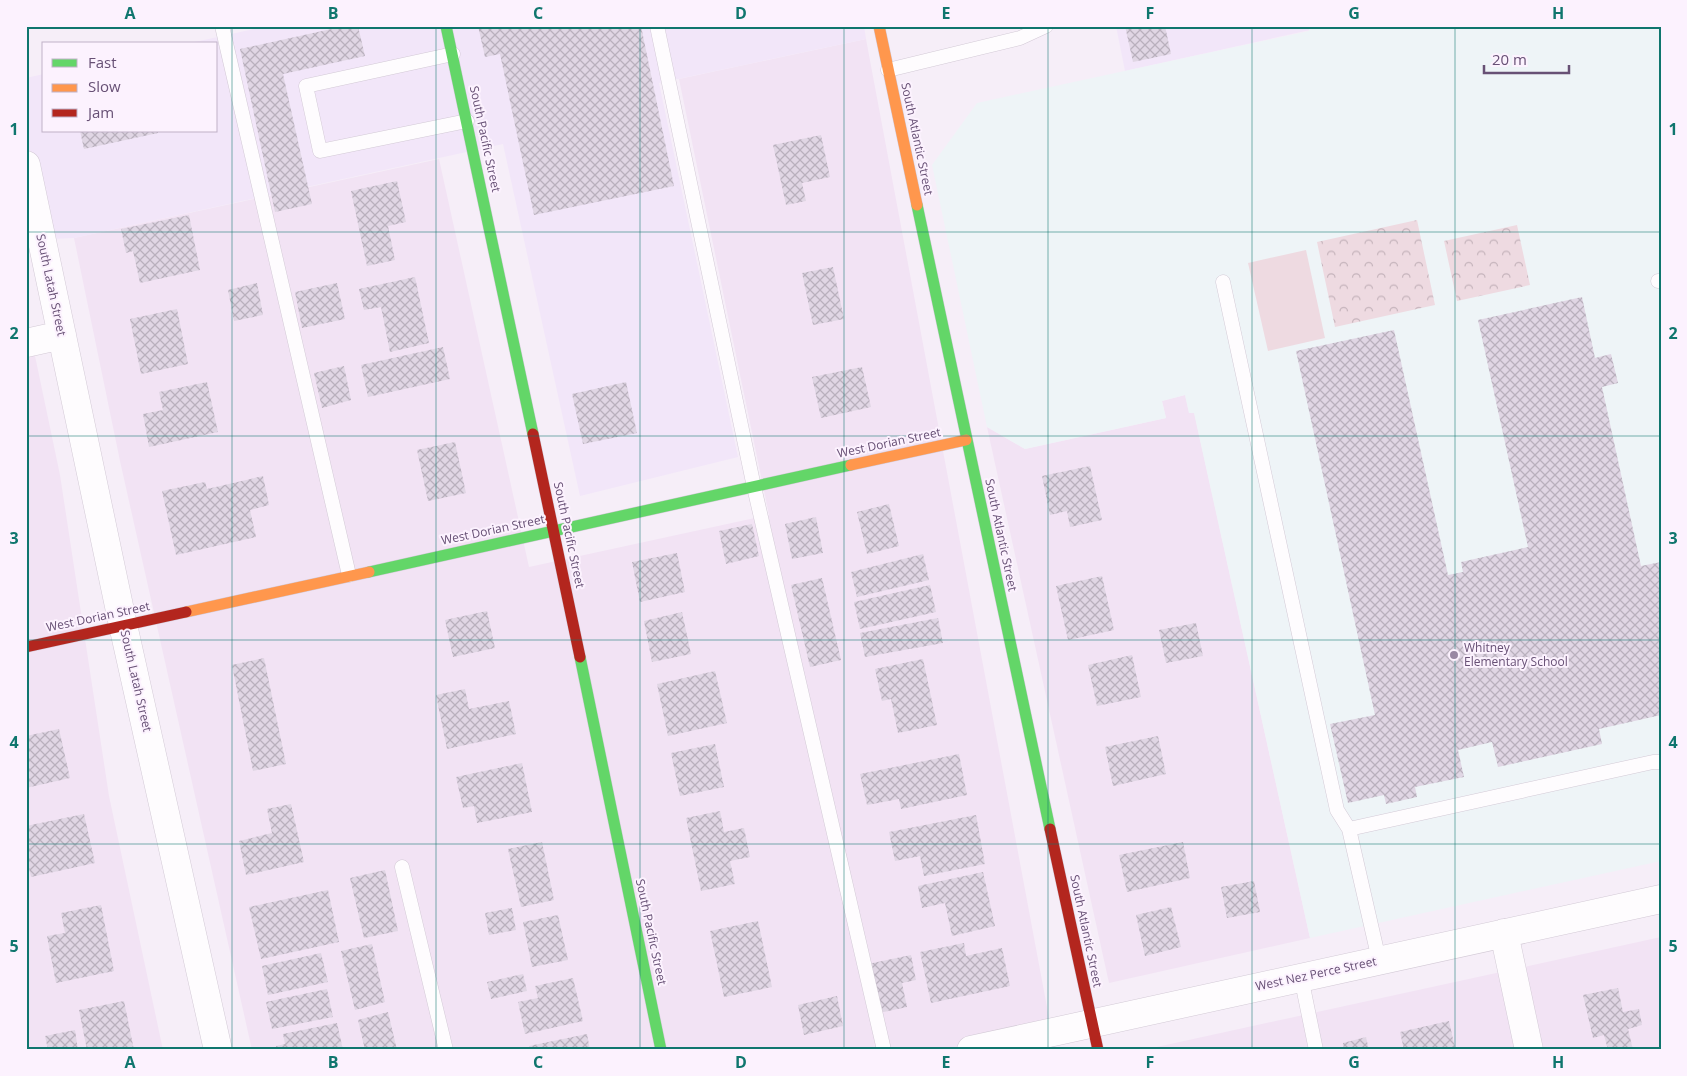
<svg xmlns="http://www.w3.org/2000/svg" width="1687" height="1076" font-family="'Open Sans',sans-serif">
  <defs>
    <pattern id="park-crowns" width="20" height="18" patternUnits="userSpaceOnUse" patternTransform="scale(1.25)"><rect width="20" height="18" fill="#eedae1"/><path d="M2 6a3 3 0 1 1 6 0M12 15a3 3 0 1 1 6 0" fill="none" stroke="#c5b3bb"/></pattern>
    <pattern id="building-cross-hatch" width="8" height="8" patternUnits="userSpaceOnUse" patternTransform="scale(1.25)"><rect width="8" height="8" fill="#e0d6e4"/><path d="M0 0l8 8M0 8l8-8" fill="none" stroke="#b9b0bd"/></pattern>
  </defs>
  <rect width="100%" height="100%" fill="#f6eef8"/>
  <path fill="#f2e3f4" d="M866,39l189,1011h-803l-132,-589 -46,-223 365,-79 90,408 240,-52 -90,-436z
    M26,313l34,162 49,321 54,254h-137z
    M1185,395l4,18 5,-1 116,526 -201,45 -122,-556 38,22 141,-31 -4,-17z
    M1661,937v113h-518z"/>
  <path fill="#f2e6f9" d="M267,26h597l2,13 -207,44 79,374 -158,39 -77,-352 -429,94 -48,2v-162l18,-4v57h172v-87h-30z
    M1116,26h193l1,4 -185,41z"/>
  <path fill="#eef4f7" d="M1309,26h352v835l-351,77 -116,-525h-5l-4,-18 -23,6 4,17 -141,31 -38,-22 -55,-262 45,-62 332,-72z"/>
  <path fill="url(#park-crowns)" d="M1417,220l18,85 -100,22 -18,-85z
    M1517,225l13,60 -73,16 -13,-60z"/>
  <path fill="#eedae1" d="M1306,250l19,88 -57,13 -20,-88z"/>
  <path fill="url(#building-cross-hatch)" d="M345,26h13l7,30 -82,18 29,130 -37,8 -35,-163z
    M478,26h163l33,160 -140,29 -34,-161 -15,3z
    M1125,26h40l6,28 -38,8z
    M80,131h78v2l-74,16z
    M821,135l9,42 -28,6 4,18 -20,4 -13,-60z
    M397,181l9,41 -18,4 7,34 -28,6 -16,-75z
    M189,215l11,55 -60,13 -7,-32 -7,2 -5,-24z
    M833,267l11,52 -31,6 -11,-52z
    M415,277l14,66 -39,9 -9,-45 -17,3 -5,-21z
    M257,283l6,32 -29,6 -6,-31z
    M337,283l8,36 -43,9 -7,-36z
    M1582,297l13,61 16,-4 7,29 -16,4 39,179 20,-4v153l-62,14 3,15 -104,23 -6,-25 -34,8 6,27 -49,10 2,10 -31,7 -2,-9 -36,8 -18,-79 45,-9 -79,-364 98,-21 54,245 15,-3 -2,-10 67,-15 -50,-227z
    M177,309l11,55 -47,10 -11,-55z
    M443,347l7,32 -82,18 -7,-32z
    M344,366l7,34 -29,8 -8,-35z
    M862,367l9,40 -50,11 -9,-41z
    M207,382l11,50 -69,15 -6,-33 20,-4 -4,-18z
    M626,382l11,51 -54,11 -11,-50z
    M455,442l11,51 -38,8 -11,-51z
    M1090,466l12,54 -32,7 -3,-16 -17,4 -8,-39z
    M263,476l6,29 -19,5 6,27 -80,18 -14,-64 43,-9 2,7z
    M889,504l10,42 -32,8 -10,-42z
    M816,517l7,36 -31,6 -7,-35z
    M752,524l7,32 -33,8 -7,-33z
    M677,553l8,39 -45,10 -8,-40z
    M923,554l6,26 -72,17 -6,-25z
    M1102,576l12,54 -46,10 -12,-54z
    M822,578l19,82 -31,7 -19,-82z
    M930,585l6,27 -76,17 -6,-27z
    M487,611l8,37 -42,9 -8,-37z
    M682,612l9,42 -39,8 -8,-41z
    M938,618l5,25 -78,14 -5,-24z
    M1196,623l7,33 -37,7 -7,-33z
    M1132,655l9,42 -44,9 -9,-41z
    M264,658l22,106 -33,7 -21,-106z
    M923,659l14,66 -39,8 -7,-34 -9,2 -7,-32z
    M715,671l12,52 -59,13 -11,-52z
    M465,689l4,20 40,-8 7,33 -69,15 -11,-54z
    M59,729l11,49 -44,10v-52z
    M1158,736l8,38 -53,12 -8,-39z
    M715,744l9,43 -44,9 -9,-43z
    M959,754l8,41 -66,14 -2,-10 -32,6 -7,-31z
    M522,763l10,49 -55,11 -3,-17 -11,2 -7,-31z
    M291,804l13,58 -58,13 -7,-34 33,-8 -5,-24z
    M720,811l4,21 20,-4 6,29 -20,4 5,23 -34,7 -15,-73z
    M84,814l11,49 -64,14 -5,-22v-29z
    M976,815l9,49 -61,12 -4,-20 -25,5 -6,-29z
    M542,842l12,58 -33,7 -13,-58z
    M1183,842l7,36 -63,14 -8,-37z
    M385,870l13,61 -34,7 -14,-60z
    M983,872l12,54 -43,10 -7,-33 -23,5 -4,-22z
    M1254,881l6,31 -33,6 -6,-31z
    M328,890l11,52 -78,17 -12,-52z
    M101,905l13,66 -58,12 -9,-47 18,-3 -4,-20z
    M1171,907l10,40 -36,9 -9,-41z
    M512,908l4,22 -27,5 -4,-22z
    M558,915l10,45 -36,7 -9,-45z
    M758,921l14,66 -48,10 -14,-66z
    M964,943l2,13 36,-8 8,38 -79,17 -11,-51z
    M372,944l13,58 -30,8 -14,-59z
    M321,953l7,29 -60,13 -6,-29z
    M911,955l5,25 -14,3 5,24 -28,6 -11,-49z
    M523,974l4,17 -36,8 -4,-17z
    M573,978l10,43 -58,13 -7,-32 20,-4 -3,-12z
    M1618,988l5,24 16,-3 3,16 -14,4 5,21h-25l-4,-15 -11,3 -10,-43z
    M327,989l6,28 -61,12 -6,-27z
    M837,996l6,30 -39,9 -6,-30z
    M124,1001l10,49h-47l-8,-40z
    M388,1012l9,38h-32l-7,-30z
    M1449,1021l6,27 -6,2h-45l-4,-18z
    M337,1023l6,27h-66l-1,-4 9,-2 -2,-10z
    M75,1030l3,20h-30l-3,-14z
    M587,1034l3,16h-61v-4z
    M1366,1037l3,13h-25l-1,-7z"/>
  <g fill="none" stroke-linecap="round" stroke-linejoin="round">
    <defs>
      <path id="lane" d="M222,26l127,549
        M657,26l97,461 130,563
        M453,54l-147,32 14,65 147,-30
        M888,70l132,-32 26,-12
        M1658,281h3
        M1223,282l114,528 12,19 30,131
        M1349,829l304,-67h8
        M402,867l44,183
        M1301,977l15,73"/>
      <path id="street" d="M26,165l97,460 95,425
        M26,343l36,-8
        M1504,933l25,117
        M971,1050l690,-151"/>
      <path id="fast" d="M446,26l87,408
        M917,205l133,624
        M369,572l482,-107
        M580,657l81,393"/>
      <path id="slow" d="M879,26l38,179
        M851,465l115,-25
        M186,612l183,-40"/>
      <path id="jam" d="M533,434l47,223
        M26,647l160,-35
        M1050,829l48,221"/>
    </defs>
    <use href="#lane" stroke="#d3cad6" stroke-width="15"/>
    <use href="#street" stroke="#d3cad6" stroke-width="29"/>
    <use href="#fast" stroke="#d3cad8" stroke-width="12"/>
    <use href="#slow" stroke="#d3cad8" stroke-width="12"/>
    <use href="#jam" stroke="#d3cad8" stroke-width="12"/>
    <use href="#lane" stroke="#fefcfe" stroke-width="14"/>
    <use href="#street" stroke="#fefcfe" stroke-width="28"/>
    <use href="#fast" stroke="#63d668" stroke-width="11"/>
    <use href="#slow" stroke="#ff974d" stroke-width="11"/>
    <use href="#jam" stroke="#b3261e" stroke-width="11"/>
  </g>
  <path fill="none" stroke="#0f766e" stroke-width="1" stroke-opacity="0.55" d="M232,26v1024M436,26v1024M640,26v1024M844,26v1024M1048,26v1024M1252,26v1024M1455,26v1024M26,232h1635M26,436h1635M26,640h1635M26,844h1635"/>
  <circle fill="#9987a3" stroke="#fcf2fe" stroke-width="2" cx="1454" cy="655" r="5"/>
  <g text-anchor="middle" stroke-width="4" stroke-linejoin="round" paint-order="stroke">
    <g font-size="12" fill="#675075" stroke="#fcf2fe">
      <text transform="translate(485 139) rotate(78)" y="4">South Pacific Street</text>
      <text transform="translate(917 139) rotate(78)" y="4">South Atlantic Street</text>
      <text transform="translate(51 285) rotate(78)" y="4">South Latah Street</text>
      <text transform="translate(889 443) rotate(-12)" y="4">West Dorian Street</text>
      <text transform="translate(493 530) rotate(-12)" y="4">West Dorian Street</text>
      <text transform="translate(569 535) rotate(78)" y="4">South Pacific Street</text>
      <text transform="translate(1001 535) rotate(78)" y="4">South Atlantic Street</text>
      <text transform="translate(98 617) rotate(-12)" y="4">West Dorian Street</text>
      <text transform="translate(136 681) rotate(77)" y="4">South Latah Street</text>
      <text transform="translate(1086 931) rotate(78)" y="4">South Atlantic Street</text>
      <text transform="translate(651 932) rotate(78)" y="4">South Pacific Street</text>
      <text transform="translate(1316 974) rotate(-12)" y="4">West Nez Perce Street</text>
    </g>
    <g font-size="12" fill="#675075" stroke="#fcf2fe" text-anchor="start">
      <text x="1464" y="652">Whitney<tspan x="1464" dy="14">Elementary School</tspan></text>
    </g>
  </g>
  <rect width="1687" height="1076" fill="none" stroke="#fcf2fe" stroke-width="55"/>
  <rect x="42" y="42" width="175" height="90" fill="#fcf2fe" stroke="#c0b1c7"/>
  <rect x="52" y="59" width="25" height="8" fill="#63d668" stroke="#c0b1c7"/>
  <text x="88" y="68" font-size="15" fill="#675075">Fast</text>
  <rect x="52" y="84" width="25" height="8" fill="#ff974d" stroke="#c0b1c7"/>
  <text x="88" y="92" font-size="15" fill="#675075">Slow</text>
  <rect x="52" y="109" width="25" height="8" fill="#b3261e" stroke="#c0b1c7"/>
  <text x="88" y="118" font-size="15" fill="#675075">Jam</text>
  <path d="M1484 65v8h85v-8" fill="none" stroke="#675075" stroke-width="2.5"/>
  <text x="1492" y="65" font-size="15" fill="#675075" stroke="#fcf2fe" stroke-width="4" paint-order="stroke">20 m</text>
  <rect x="28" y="28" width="1632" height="1020" fill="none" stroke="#0f766e" stroke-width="2"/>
  <g font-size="16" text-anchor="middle" font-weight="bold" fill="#0f766e">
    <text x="130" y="19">A</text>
    <text x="333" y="19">B</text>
    <text x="538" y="19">C</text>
    <text x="741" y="19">D</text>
    <text x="946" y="19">E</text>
    <text x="1150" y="19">F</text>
    <text x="1354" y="19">G</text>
    <text x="1558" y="19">H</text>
    <text x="14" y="135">1</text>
    <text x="1673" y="135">1</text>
    <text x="14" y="339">2</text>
    <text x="1673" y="339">2</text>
    <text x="14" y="544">3</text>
    <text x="1673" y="544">3</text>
    <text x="14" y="748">4</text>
    <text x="1673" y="748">4</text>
    <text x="14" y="952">5</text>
    <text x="1673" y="952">5</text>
    <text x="130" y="1068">A</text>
    <text x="333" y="1068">B</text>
    <text x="538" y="1068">C</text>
    <text x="741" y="1068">D</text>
    <text x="946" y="1068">E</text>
    <text x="1150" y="1068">F</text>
    <text x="1354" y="1068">G</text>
    <text x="1558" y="1068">H</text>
  </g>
</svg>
